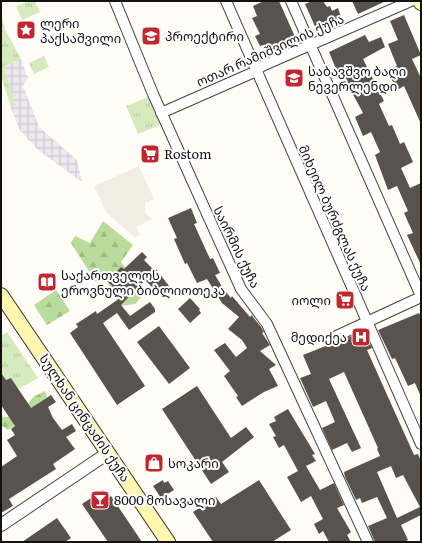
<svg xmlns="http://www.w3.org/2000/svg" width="422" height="543" font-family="Literata,'Noto Sans Georgian',serif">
  <defs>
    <pattern id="industrial-grid" width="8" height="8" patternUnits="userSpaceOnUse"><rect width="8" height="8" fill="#eee6ef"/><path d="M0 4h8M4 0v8" fill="none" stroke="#cbc4cc"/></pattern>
    <pattern id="grass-tufts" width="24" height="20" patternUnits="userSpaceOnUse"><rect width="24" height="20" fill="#d5ebbd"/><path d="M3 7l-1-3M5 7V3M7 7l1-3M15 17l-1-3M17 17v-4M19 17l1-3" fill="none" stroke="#b6c8a1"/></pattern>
    <pattern id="forest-firs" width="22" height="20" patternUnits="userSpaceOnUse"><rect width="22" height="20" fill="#b9dc9c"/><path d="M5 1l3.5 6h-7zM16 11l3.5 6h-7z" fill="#9ebc85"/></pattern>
  </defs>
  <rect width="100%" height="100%" fill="#fffdf5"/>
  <path fill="url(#industrial-grid)" d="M21,59l7,19 -5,8 16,41 38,33 5,22 -44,-32 -19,-21 -8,-22 4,-2 -11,-39z"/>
  <path fill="url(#grass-tufts)" d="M29,1h6l5,11 -18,8 -6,-14z
    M1,12l4,17 16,30 -17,7 11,39 -4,2 -10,-31z
    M44,56l5,11 -15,7 -5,-11z
    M148,97l12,28 -22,9 -12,-28z
    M1,332l2,3 4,-3 31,46 -20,11 -7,-11 -5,2 -5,-7z"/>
  <path fill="url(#forest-firs)" d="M103,221l30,24 -12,17 24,31 -10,11 -14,2 -17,-30 -8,6 -25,-39 4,-7 15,7z
    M56,290l14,21 -23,14 -13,-20z
    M45,391l2,6 -10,7 3,5 -32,21 -7,-5v-12l2,4h7l19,-14 4,-6z"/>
  <path fill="#f1ede2" d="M139,166l15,33 -9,4v10l7,6 -16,8 4,7 -5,4 -29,-26 -12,-26z"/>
  <path fill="#5a524d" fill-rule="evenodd" d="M264,1h15l17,38 -29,13 -3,-7 -4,1 -5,-10 5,-2 -8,-16 5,-2 -4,-10z
    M312,1h11l4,6 3,-1 2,5 6,-3 4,12 -25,11 -12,-27z
    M352,1h34l-28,13z
    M404,15l17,40 -9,4 9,19v46l-17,-38 -7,4 -10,-20 10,-4 -9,-22 10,-4 -8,-19z
    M365,35l4,7 12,-5 4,10 -22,12 21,42 -5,3 10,22 3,-1 8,19 4,-2 9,20 -12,6 9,20 11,-5v82l-14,-30 6,-2 -9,-20 4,-2 -11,-25 -9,4 -13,-35 5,-3 -9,-20 -8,4 -8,-19 8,-4 -21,-39 -3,2 -10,-24z
    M191,208l6,15 -3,1 16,35 3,-1 7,15 -5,2 9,15 7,8 1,-2 18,21 2,-2 1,2 8,10 3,5 -2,1 8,12 -10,6 16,14 -7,4 9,17 -14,6 -22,14 -6,-9 2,-1 -14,-20 6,-5 -16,-21 11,-7 11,14 11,-9 -5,-8 -14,-11 11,-12 -17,-14 -15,-24 -10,4 -10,-20 -2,1 -11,-25 3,-1 -9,-20z
    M142,252l5,5 -3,3 10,10 2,-1 13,17 -9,9 -15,-15 -24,25 9,11 20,-14 5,7v3l-26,18 -12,-17 -14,10 42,63 -28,19 -47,-72 8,-6 -2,-3 20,-13 1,3 26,-18 -16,-15 14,-14 3,2z
    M190,298l10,11 -1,1 2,3 -11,10 -12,-14z
    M419,313l2,4v80l-6,-14 -7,3 -13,-28 -3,1 -14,-29z
    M159,326l31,42 -21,16 -32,-42z
    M364,330l8,18 -5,2 47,105 4,-1 3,7v54l-20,10 7,15 -4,2h-29l-7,-16 19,-8 -10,-21 -15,6 -2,-5 -4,2 -11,-23 -1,-5 36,-16 -3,-7 1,-1 -34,-76 -15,7 32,69 -9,4 -5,-9 -15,7 -10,-22 13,-6 -9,-21 -13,6 -13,-29 11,-4 -8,-19 25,-10h5zM391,466l5,12 7,-3 17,32 -23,11 -20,-46z
    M1,373l5,7 5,-2 20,30 20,-13 5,7 -8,5 5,11 9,12 10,-6 4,7 -10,6 9,12 -22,15 3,5 -47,30 4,7 -12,7v-46l16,-11 -10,-16 8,-5 -4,-6 4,-3 -14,-21z
    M197,386l34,52 15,-11 8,10 -32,25 7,10 -18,12 -49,-75z
    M288,409l27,45 -3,1 4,6 -10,5 14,24 14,-7 10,22 -7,3 14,24 -4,3 4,7h-22l-6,-11 -4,3 -5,-10 9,-5 -12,-23 -10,6 -14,-25 11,-6 -14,-26 -5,3 -6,-11 3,-1 -7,-12 7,-3 -2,-4z
    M163,480l1,3 4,-2 6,9 -13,8 -8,-12z
    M259,480l32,50 -19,12h-59l-20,-30 23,-15 5,7z
    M103,490l5,8 3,-2 31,46h-34l-26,-38z
    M57,518l14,20 -6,4h-43z"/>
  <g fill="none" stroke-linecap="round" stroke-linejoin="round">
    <defs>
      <path id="minor" d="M115,1l38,93 88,195 26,35 101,218
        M226,1l195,443
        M291,1l130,295
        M161,113l91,-40 10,-7 149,-65
        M330,339l91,-42"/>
      <path id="tertiary" d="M1,525l107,-72"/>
      <path id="secondary" d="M420,1l1,2
        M1,295l167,247"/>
    </defs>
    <use href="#minor" stroke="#444" stroke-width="12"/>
    <use href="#tertiary" stroke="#444" stroke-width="14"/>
    <use href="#secondary" stroke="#333" stroke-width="16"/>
    <use href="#minor" stroke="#fff" stroke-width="10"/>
    <use href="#tertiary" stroke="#fff" stroke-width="12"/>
    <use href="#secondary" stroke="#fff6b0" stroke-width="14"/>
  </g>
  <defs>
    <symbol id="sight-square" viewBox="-11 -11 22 22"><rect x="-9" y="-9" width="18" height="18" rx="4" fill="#c4262e" stroke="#fff"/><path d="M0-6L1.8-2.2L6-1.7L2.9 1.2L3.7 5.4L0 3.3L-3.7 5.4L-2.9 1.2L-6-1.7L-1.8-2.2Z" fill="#fff"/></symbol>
    <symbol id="school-square" viewBox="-11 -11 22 22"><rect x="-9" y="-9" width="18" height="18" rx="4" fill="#c4262e" stroke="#fff"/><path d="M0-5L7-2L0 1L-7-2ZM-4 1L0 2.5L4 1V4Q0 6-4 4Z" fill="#fff"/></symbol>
    <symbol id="supermarket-square" viewBox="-11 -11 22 22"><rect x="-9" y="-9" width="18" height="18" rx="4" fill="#c4262e" stroke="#fff"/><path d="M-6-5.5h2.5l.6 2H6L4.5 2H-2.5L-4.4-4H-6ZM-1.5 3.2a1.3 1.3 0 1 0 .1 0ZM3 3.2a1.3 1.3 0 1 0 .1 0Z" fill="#fff"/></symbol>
    <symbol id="library-square" viewBox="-11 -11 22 22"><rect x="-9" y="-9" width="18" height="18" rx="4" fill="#c4262e" stroke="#fff"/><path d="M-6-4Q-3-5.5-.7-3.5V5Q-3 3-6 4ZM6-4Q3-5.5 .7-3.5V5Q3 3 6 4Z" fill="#fff"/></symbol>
    <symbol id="hospital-square" viewBox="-11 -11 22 22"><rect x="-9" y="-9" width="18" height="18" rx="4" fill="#c4262e" stroke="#fff"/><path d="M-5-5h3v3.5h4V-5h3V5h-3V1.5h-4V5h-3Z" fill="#fff"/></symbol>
    <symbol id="shop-square" viewBox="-11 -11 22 22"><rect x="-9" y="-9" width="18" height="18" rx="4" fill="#c4262e" stroke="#fff"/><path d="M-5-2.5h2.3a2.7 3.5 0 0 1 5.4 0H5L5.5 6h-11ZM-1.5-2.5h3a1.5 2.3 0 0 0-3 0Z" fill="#fff"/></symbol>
    <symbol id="bar-square" viewBox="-11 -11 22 22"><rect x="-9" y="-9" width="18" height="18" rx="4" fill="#c4262e" stroke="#fff"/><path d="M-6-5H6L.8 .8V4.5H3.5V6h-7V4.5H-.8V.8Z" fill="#fff"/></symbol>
  </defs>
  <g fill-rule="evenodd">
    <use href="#sight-square" x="15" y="19" width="22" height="22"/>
    <use href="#school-square" x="140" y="25" width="22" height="22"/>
    <use href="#school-square" x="283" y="67" width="22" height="22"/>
    <use href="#supermarket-square" x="139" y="143" width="22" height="22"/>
    <use href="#library-square" x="36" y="271" width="22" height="22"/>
    <use href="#supermarket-square" x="334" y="289" width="22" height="22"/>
    <use href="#hospital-square" x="350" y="326" width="22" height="22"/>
    <use href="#shop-square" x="143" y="452" width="22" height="22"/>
    <use href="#bar-square" x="89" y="489" width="22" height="22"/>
  </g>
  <g text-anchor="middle" stroke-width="4" stroke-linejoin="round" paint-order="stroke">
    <g font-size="13" fill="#111" stroke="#fff" text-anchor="start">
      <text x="40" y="28">ლერი<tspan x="40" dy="15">პაქსაშვილი</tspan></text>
      <text x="165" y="41">პროექტირი</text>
      <text x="308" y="76">საბავშვო ბაღი<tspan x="308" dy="15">ნევერლენდი</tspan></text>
      <text x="164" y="159">Rostom</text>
      <text x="61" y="280">საქართველოს<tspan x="61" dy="15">ეროვნული ბიბლიოთეკა</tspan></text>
      <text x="331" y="305" text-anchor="end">იოლი</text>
      <text x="347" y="342" text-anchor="end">მედიქეა</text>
      <text x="168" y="468">სოკარი</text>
      <text x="114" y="505">8000 მოსავალი</text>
    </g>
    <g font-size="13" fill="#111" stroke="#fff">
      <text transform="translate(270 50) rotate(-24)" y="5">ოთარ რამიშვილის ქუჩა</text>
      <text transform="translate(335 218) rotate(66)" y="5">მიხეილ ბურძგლას ქუჩა</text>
      <text transform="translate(237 247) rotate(64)" y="5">საირმის ქუჩა</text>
      <text transform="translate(85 418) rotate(56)" y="5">სულხან ცინცაძის ქუჩა</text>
    </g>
  </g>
  <rect width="422" height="543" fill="none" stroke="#111111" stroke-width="4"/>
</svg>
